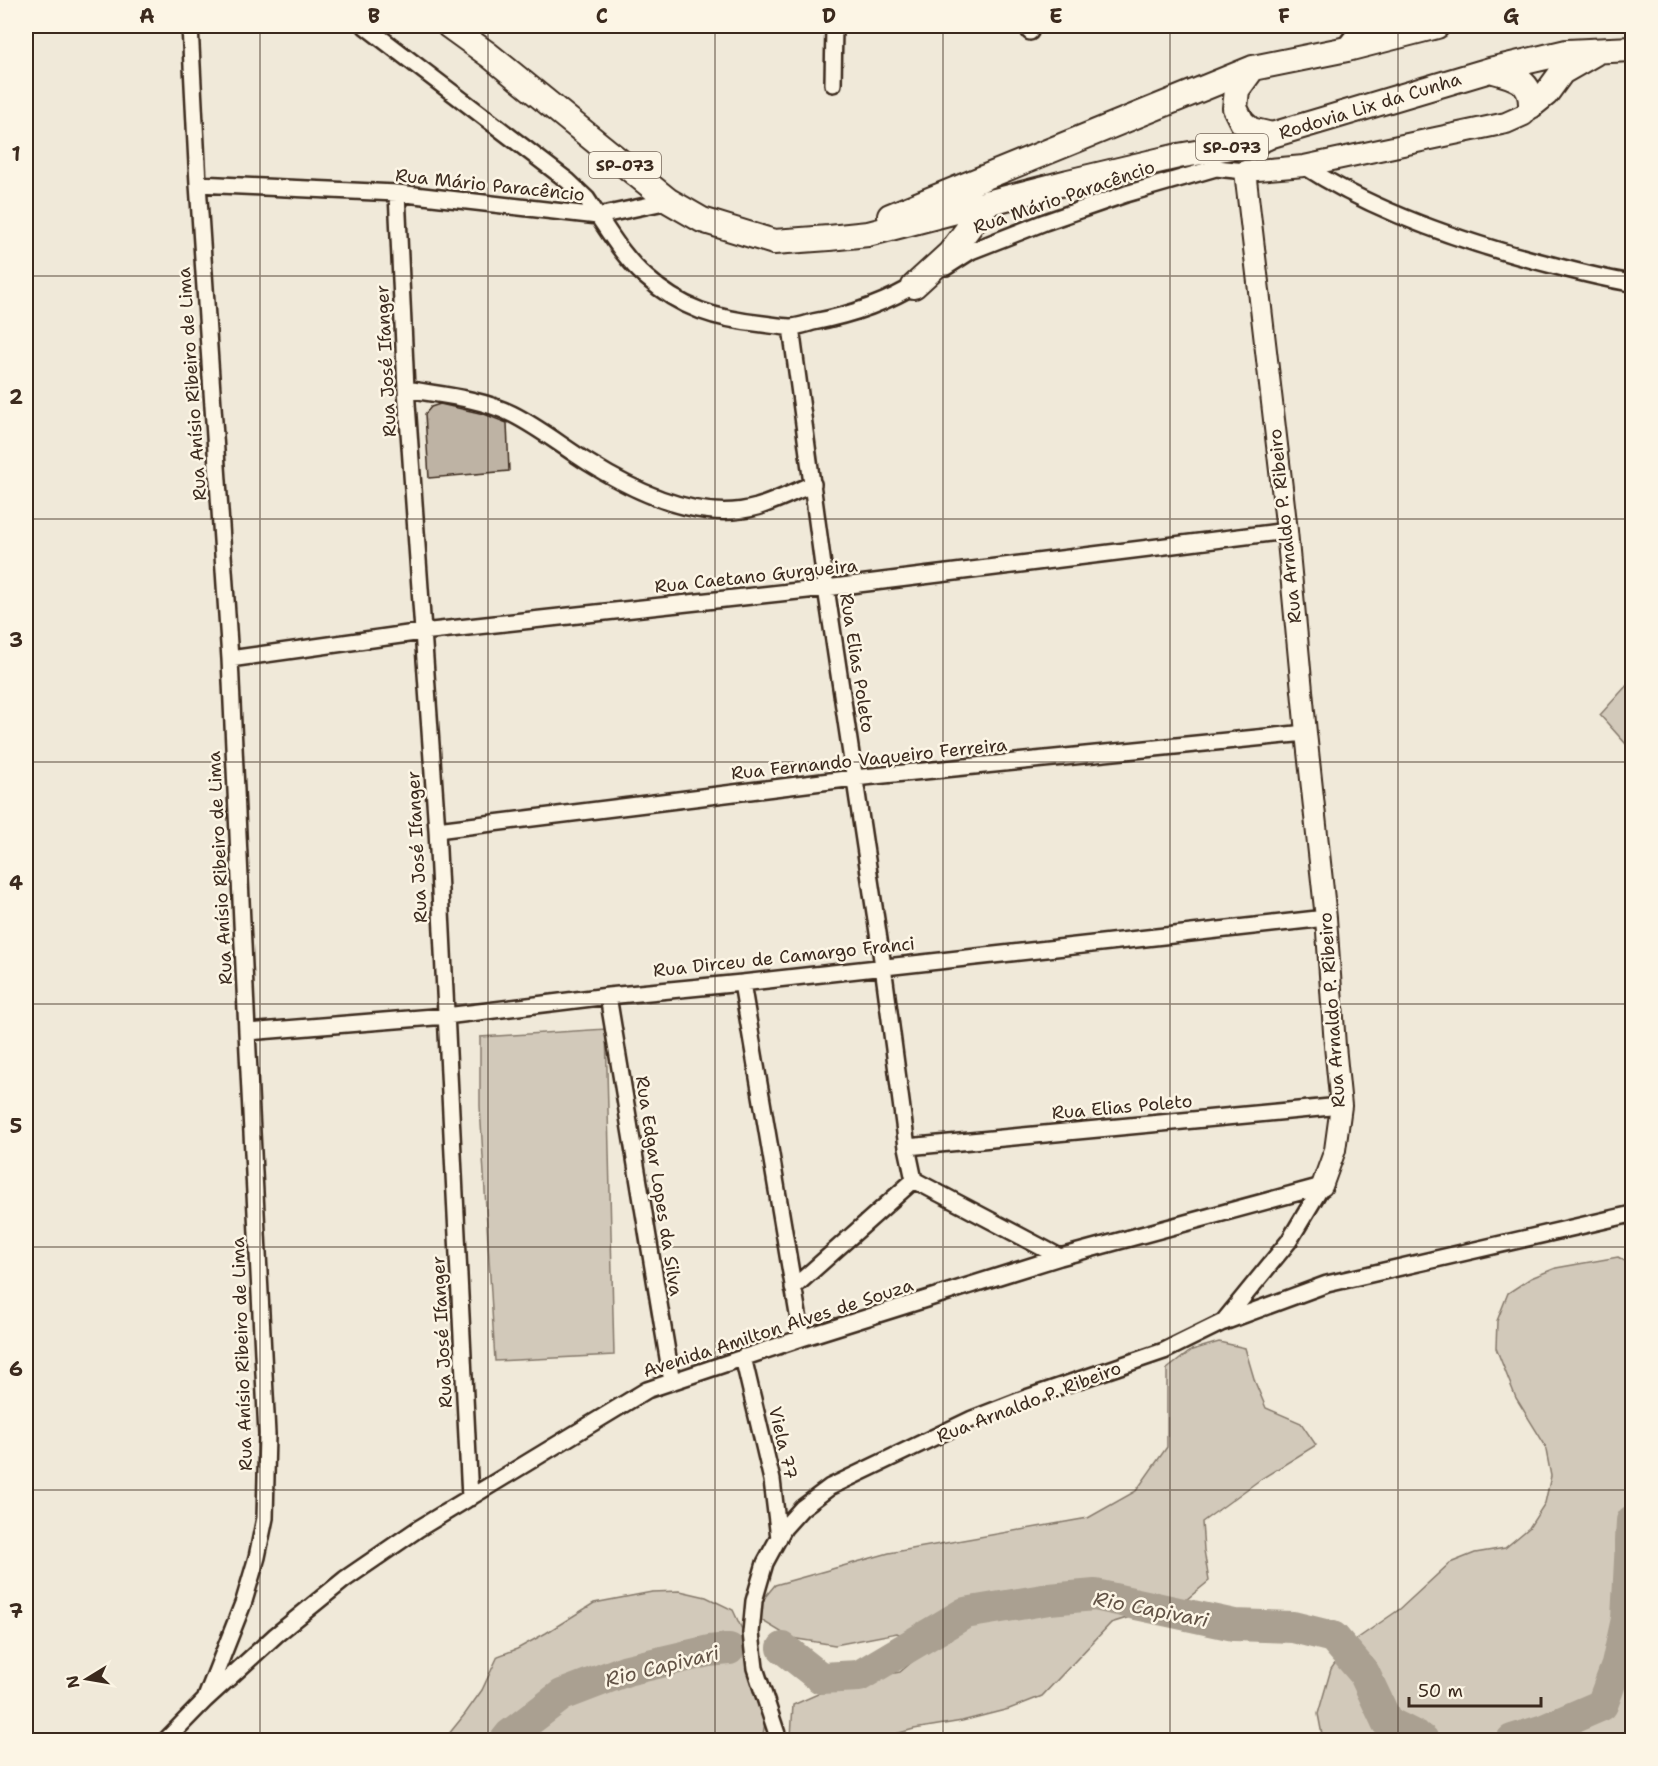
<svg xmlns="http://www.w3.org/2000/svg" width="1658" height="1766" font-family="'Shantell Sans',sans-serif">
  <rect width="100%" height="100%" fill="#f0e9d9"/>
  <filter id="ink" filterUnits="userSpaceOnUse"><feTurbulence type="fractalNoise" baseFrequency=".0167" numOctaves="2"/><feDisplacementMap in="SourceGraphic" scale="12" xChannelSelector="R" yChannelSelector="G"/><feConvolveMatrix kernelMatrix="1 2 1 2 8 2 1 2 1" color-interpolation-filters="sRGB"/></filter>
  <g filter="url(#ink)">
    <path fill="#d2c9ba" stroke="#867a6c" stroke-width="1.5" d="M1632,652v93l-6,-1 -26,-29 28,-31z
      M606,1029l8,326 -119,6 -15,-255v-69z
      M1618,1257l14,8v475h-309l-5,-26 13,-45 17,-24 52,-36 50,-46 25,-10 30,-5 24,-20 16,-25 6,-27 -6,-31 -29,-47 -20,-50 1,-27 11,-28 23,-15 25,-10z
      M1219,1342l26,6 10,34 11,26 35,15 15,22 -55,34 -59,43 2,28 5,31 -22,18 -76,24 -69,73 -33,13 -47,12 -48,8 -41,11h-79l-3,-3 2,-32 52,-23 55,-10 27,-23 -30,-16 -62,12 -44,-7 -40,-24 24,-29 114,-32 199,-35 48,-27 31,-44v-78l25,-19z
      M680,1591l26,6 27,13 12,26 21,81 -4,23h-318l21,-26 17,-24 16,-34 19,-7 29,-16 48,-30 58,-11z"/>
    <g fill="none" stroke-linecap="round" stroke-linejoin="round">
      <path stroke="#aaa091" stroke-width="32" d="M783,1648l38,30 38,-2 106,-63 84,-14 46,-4 139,30 59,2 40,10 31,36 23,49 36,18
        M506,1740l4,-5 52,-40 65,-25 82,-19 20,-2
        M1512,1740l32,-10 58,-25 15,-40 10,-46 5,-98"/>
    </g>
    <path fill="#beb3a4" stroke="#3b2a1e" stroke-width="1.5" d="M440,404l44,10 23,9 2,48 -80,7 -4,-64 6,-7z"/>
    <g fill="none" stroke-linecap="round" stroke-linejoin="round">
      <defs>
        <path id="minor" d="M190,26l8,158 32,475 17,373 20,402 -2,84 -8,39 -13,44 -39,99
          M365,26l203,155 19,18 11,17 71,-15
          M1030,26v6
          M833,84l1,-58
          M1304,166c72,47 165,78 248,99 26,7 53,14 80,18
          M198,184l199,9 201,23c14,21 28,44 48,61 35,32 71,42 117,47 9,1 19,3 27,3 8,0 16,-3 23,-5 38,-7 75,-20 107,-40
          M397,193l9,196 31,441 33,668
          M946,267l25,-16 74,-29 81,-28 90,-26 29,3
          M791,327l35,261 57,378 24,181 7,33
          M406,389c34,6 74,9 106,25 28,14 51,33 77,49 48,30 112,60 168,44 19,-6 37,-15 56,-23
          M230,659l192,-27 404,-44 461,-57
          M437,830l417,-52 452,-45
          M742,983l60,355
          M608,996l64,386
          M247,1032l199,-16 162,-20 134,-13 584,-65
          M907,1147l434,-41
          M914,1180l146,77
          M793,1288l121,-108
          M1224,1322l103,-38 305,-70
          M743,1357l29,123 7,58
          M166,1740l39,-40 71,-65 69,-56 73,-50 229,-139 155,-52 258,-81 262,-71
          M779,1740l-24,-72 -4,-35 3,-32 11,-38 19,-35 18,-20 28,-21 142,-68 54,-21 138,-47 59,-29 66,-81 33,-55"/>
        <path id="tertiary" d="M1322,1186l13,-36 6,-44 -6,-60 -9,-128 -20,-185 -19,-202 -42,-360 59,-5 202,-43 18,-8 7,-9"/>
        <path id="secondary" d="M1347,49l18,-23"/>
        <path id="primary" d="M449,26l40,29 180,146 33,19 72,22 55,-4 39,-4 200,-52 110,-26 77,-13 17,-8 218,-65 77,-18 65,-3
          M1253,68l-16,22 -2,18 7,14 9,8 21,5
          M1490,70c22,6 42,9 41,36
          M1531,106l15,-12 16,-22 33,-19
          M890,216l363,-148 94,-19 90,-23
          M914,286l36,-33 38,-51"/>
      </defs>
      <use href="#minor" stroke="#3b2a1e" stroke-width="20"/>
      <use href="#tertiary" stroke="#3b2a1e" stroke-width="24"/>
      <use href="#secondary" stroke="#3b2a1e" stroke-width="27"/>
      <use href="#primary" stroke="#3b2a1e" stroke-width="28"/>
      <use href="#minor" stroke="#fcf5e5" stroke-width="15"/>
      <use href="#tertiary" stroke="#fcf5e5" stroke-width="20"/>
      <use href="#secondary" stroke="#fcf5e5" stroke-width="22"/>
      <use href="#primary" stroke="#fcf5e5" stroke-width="24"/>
    </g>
  </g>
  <path fill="none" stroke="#3b2a1e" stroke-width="1.5" stroke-opacity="0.55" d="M260,26v1714M488,26v1714M715,26v1714M943,26v1714M1170,26v1714M1398,26v1714M26,276h1606M26,519h1606M26,762h1606M26,1004h1606M26,1247h1606M26,1490h1606"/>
  <g text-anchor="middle" stroke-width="5" stroke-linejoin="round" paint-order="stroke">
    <g fill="#fcf5e5" stroke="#75675a" stroke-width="1.5">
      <rect x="1196" y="134" width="72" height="26" rx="4.5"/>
      <rect x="589" y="152" width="72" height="26" rx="4.5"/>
    </g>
    <g font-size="16" font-weight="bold" fill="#3b2a1e">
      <text x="1232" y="153">SP-073</text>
      <text x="625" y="171">SP-073</text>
    </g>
    <g font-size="18" fill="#3b2a1e" stroke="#fcf5e5">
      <text transform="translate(1370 106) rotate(-17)" y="6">Rodovia Lix da Cunha</text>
      <text transform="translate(490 185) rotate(6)" y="6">Rua Mário Paracêncio</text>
      <text transform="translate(1064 197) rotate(-19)" y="6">Rua Mário Paracêncio</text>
      <text transform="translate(386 361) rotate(-93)" y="6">Rua José Ifanger</text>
      <text transform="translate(192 384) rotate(-94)" y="6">Rua Anísio Ribeiro de Lima</text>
      <text transform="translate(1285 526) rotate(-96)" y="6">Rua Arnaldo P. Ribeiro</text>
      <text transform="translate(756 576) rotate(-6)" y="6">Rua Caetano Gurgueira</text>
      <text transform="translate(857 663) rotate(81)" y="6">Rua Elias Poleto</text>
      <text transform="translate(869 759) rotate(-6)" y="6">Rua Fernando Vaqueiro Ferreira</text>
      <text transform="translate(417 847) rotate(-93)" y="6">Rua José Ifanger</text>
      <text transform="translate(220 868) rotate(-93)" y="6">Rua Anísio Ribeiro de Lima</text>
      <text transform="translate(784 957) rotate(-6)" y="6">Rua Dirceu de Camargo Franci</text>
      <text transform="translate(1332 1010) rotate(-94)" y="6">Rua Arnaldo P. Ribeiro</text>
      <text transform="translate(1122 1107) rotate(-5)" y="6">Rua Elias Poleto</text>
      <text transform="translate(659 1186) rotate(81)" y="6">Rua Edgar Lopes da Silva</text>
      <text transform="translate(778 1328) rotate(-18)" y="6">Avenida Amilton Alves de Souza</text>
      <text transform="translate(442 1332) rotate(-93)" y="6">Rua José Ifanger</text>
      <text transform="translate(242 1354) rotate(-92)" y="6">Rua Anísio Ribeiro de Lima</text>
      <text transform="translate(1029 1402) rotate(-21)" y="6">Rua Arnaldo P. Ribeiro</text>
      <text transform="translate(783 1443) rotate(77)" y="6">Viela 77</text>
    </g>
    <g font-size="20" font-style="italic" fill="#625346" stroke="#fcf5e5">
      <text transform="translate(1151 1609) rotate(11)" y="7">Rio Capivari</text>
      <text transform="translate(662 1666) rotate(-14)" y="7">Rio Capivari</text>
    </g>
  </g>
  <rect width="1658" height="1766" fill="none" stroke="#fcf5e5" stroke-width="66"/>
  <g transform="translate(87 1679) rotate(259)" stroke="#fcf5e5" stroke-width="4.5" paint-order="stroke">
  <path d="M0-4.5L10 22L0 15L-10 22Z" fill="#3b2a1e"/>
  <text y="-9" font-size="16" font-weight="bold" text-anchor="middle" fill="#3b2a1e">N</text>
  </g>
  <path d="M1409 1697v9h132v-9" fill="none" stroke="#3b2a1e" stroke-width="3"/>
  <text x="1418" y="1697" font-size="18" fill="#3b2a1e" stroke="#fcf5e5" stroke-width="4.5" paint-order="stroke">50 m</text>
  <rect x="33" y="33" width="1592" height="1700" fill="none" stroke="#3b2a1e" stroke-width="2"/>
  <g font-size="20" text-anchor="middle" font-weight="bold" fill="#3b2a1e">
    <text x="147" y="23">A</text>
    <text x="374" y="23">B</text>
    <text x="602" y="23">C</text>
    <text x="829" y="23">D</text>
    <text x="1056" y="23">E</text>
    <text x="1284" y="23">F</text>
    <text x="1511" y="23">G</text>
    <text x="16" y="161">1</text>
    <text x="16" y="404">2</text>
    <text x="16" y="647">3</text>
    <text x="16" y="890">4</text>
    <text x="16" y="1133">5</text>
    <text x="16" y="1376">6</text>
    <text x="16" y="1618">7</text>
  </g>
</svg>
